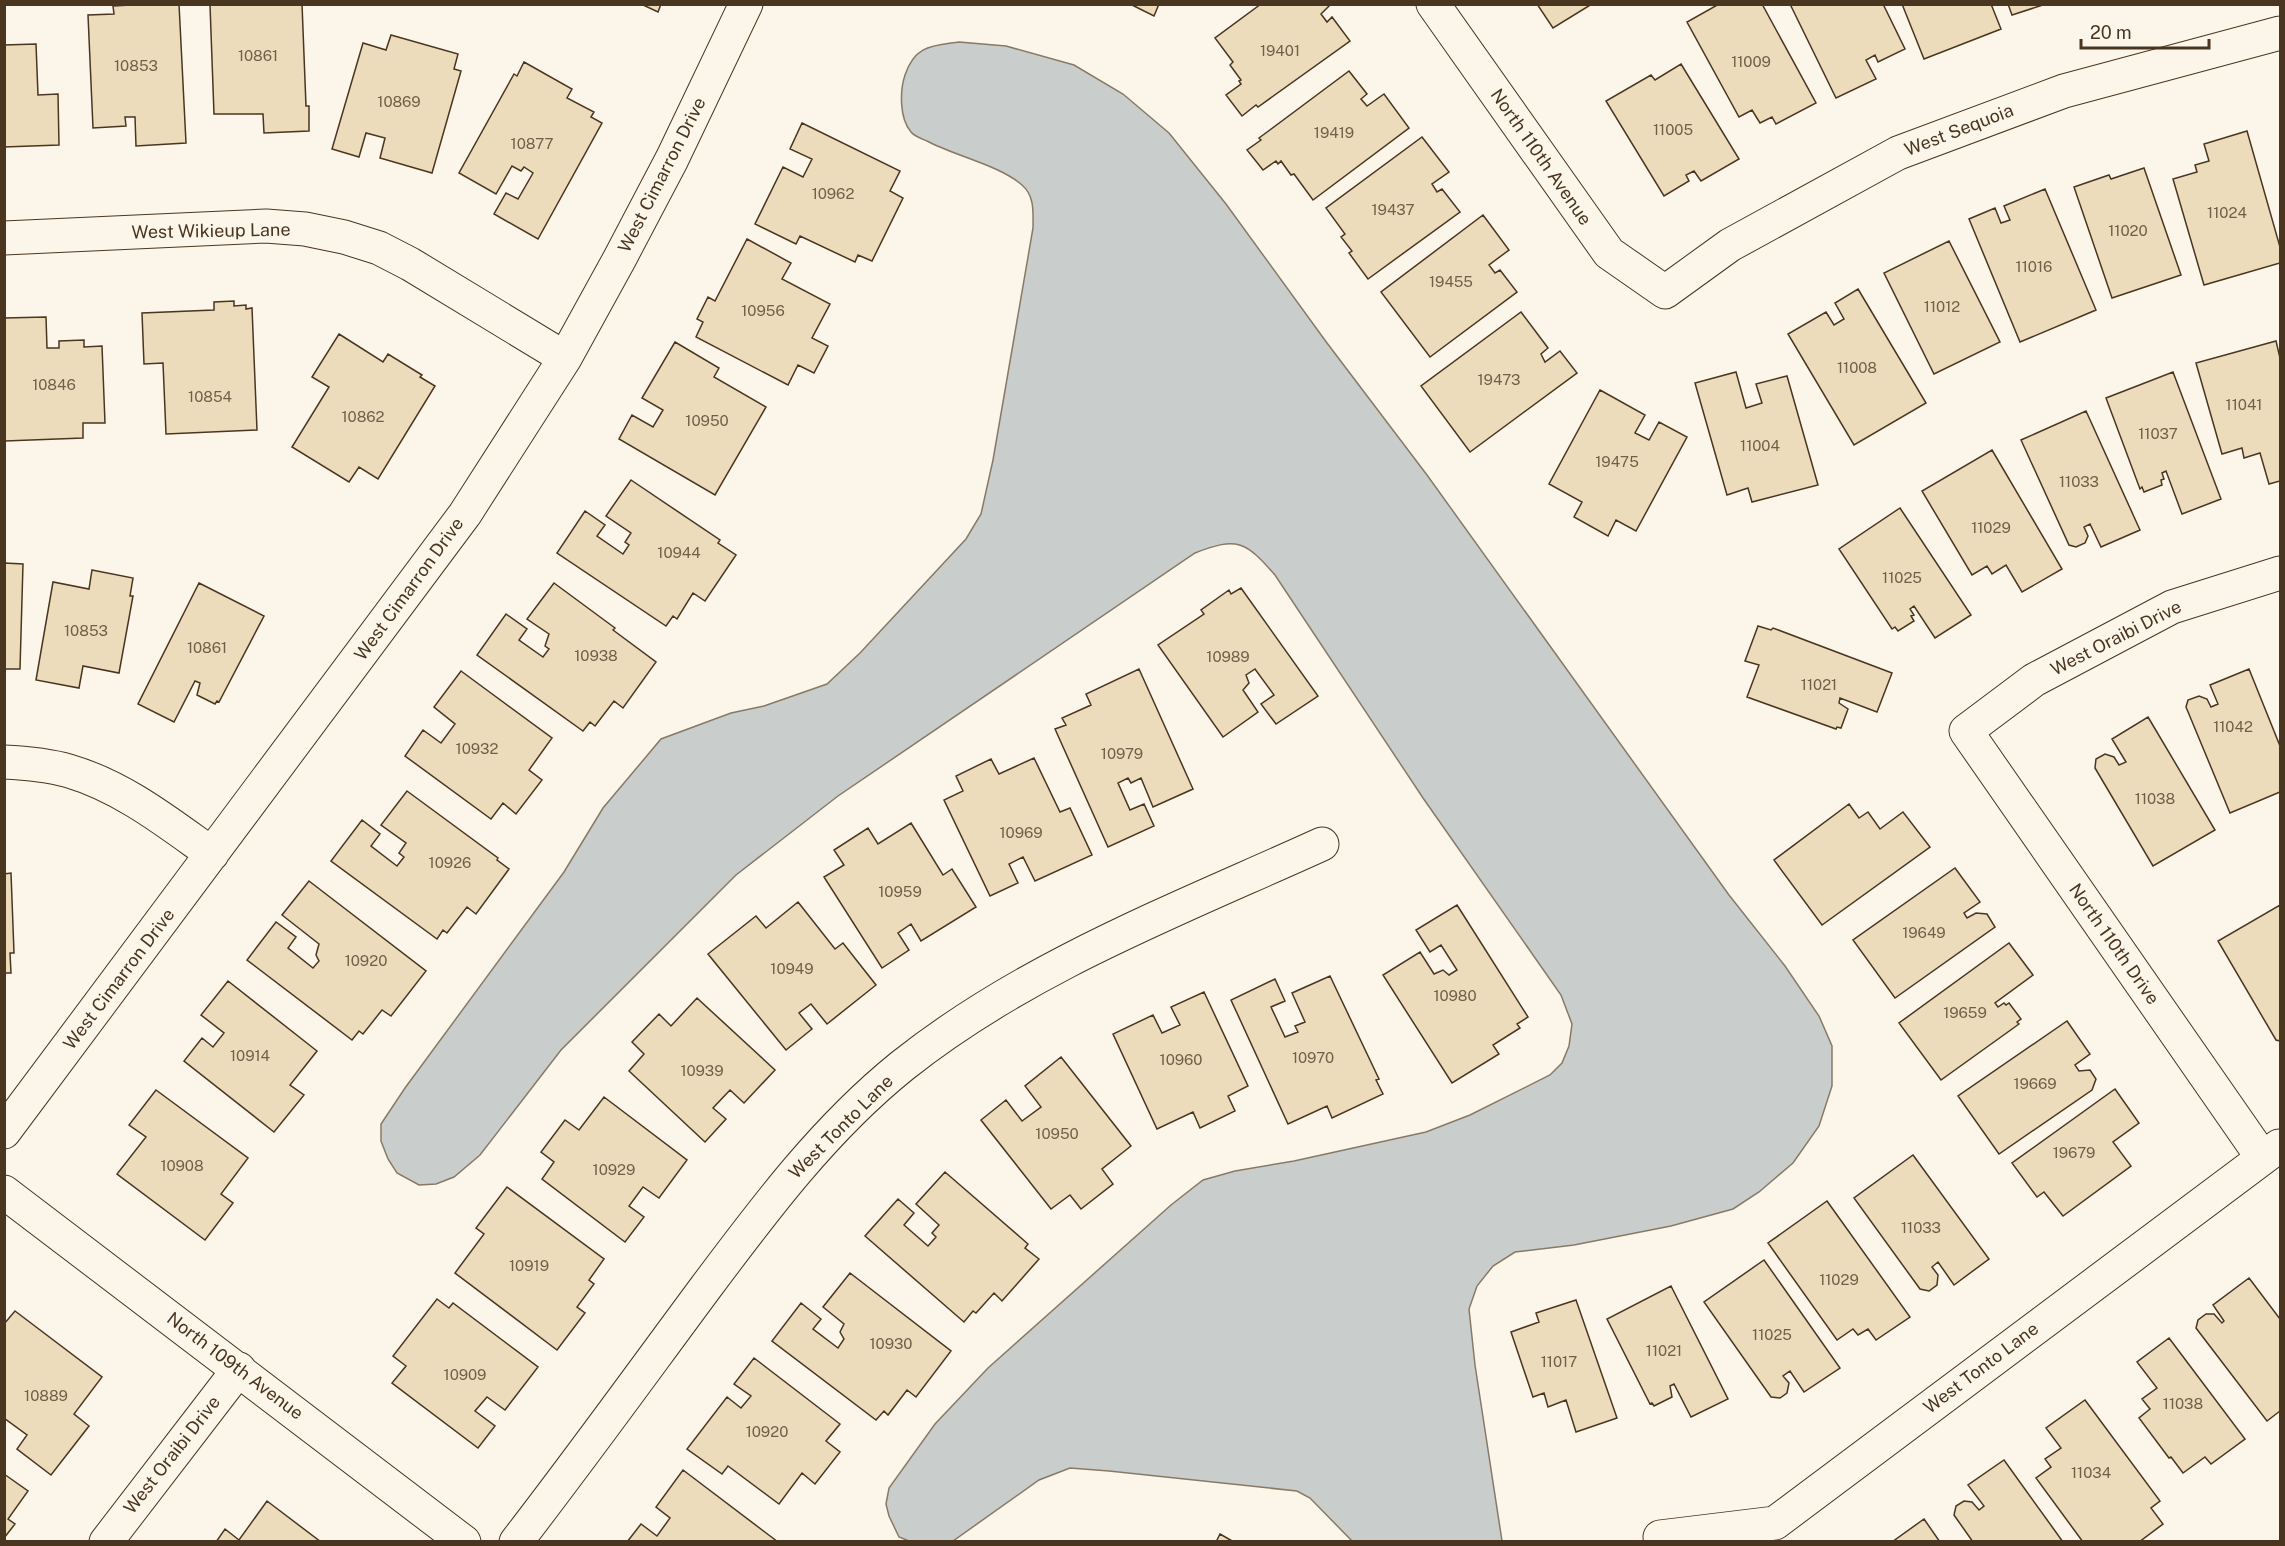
<svg xmlns="http://www.w3.org/2000/svg" width="2285" height="1546" font-family="'Public Sans',sans-serif">
  <rect width="100%" height="100%" fill="#fbf6e9"/>
  <path fill="#c9cecd" stroke="#887966" stroke-width="1.5" d="M959,42l47,4 68,19 49,29 46,39 57,71 101,139 100,132 302,420 56,71 34,50 13,30v40l-13,40 -26,37 -34,29 -26,17 -62,17 -97,19 -59,7 -22,14 -16,20 -8,23 6,56 27,176h-150l-42,-43 -13,-7 -188,-20 -39,-3 -31,12 -86,61h-44l-10,-4 -10,-21 -3,-12 3,-16 46,-64 53,-56 183,-163 32,-25 32,-9 59,-10 132,-29 44,-17 80,-40 12,-12 7,-17 3,-22 -11,-29 -138,-197 -148,-223c-29,-33 -37,-39 -80,-22l-357,243 -102,79 -175,175 -81,105 -26,22 -18,7 -17,1 -22,-12 -9,-14 -7,-18v-17l24,-36 159,-216 39,-64 58,-69 70,-26 33,-7 63,-22 33,-31 106,-114 15,-25 12,-54 40,-232c0,-15 2,-32 -11,-43 -23,-20 -67,-29 -95,-44 -5,-2 -13,-5 -16,-9 -12,-14 -11,-42 -6,-57 10,-30 27,-29 54,-33z"/>
  <path fill="#ecdcbc" stroke="#4a3520" stroke-width="1.5" d="M148,4h31l7,139 -50,3 -1,-29h-10l1,9 -33,2 -5,-113 26,-1 -1,-8z
    M302,4l4,102h3v25l-45,2 -1,-19h-49l-4,-109z
    M641,4h20l-3,8z
    M1130,4h29l-5,12z
    M1261,4h70l-10,10 6,8 5,-5 18,24 -92,66 -2,-2 -14,11 -16,-21 15,-11 -2,-3 2,-1 -11,-15 3,-3 -18,-24z
    M1537,4h55l-39,24z
    M1719,4h43l54,99 -40,21 -4,-7 -12,6 -8,-13 -13,7 -52,-95z
    M1790,4h93l22,45 -27,13 -3,-7 -9,5 10,19 -40,19z
    M1902,4h89l10,25 -77,30z
    M2008,4h38l-34,11z
    M391,35l67,19 -4,15 7,2 -29,102 -52,-15 5,-20 -19,-5 -7,24 -27,-8 31,-106 23,7z
    M36,44l2,51 20,-1 1,51 -55,2v-102z
    M524,62l48,27 -5,9 27,14 -3,5 11,6 -64,116 -44,-25 12,-21 12,6 15,-26 -9,-6 -3,4 -9,-5 -16,28 -37,-21 55,-99 3,2z
    M1681,64l58,95 -38,22 -7,-10 -8,4 3,6 -25,15 -58,-95 45,-26 4,5z
    M1349,71l18,23 -6,5 6,7 17,-12 25,34 -96,72 -19,-26 -3,1 -10,-14 -3,3 -2,-3 -13,9 -16,-20 14,-10 -2,-2z
    M802,123l98,48 -10,20 13,7 -31,63 -14,-6 -3,7 -55,-26 -4,8 -41,-20 28,-57 20,10 9,-18 -22,-10z
    M2247,131l33,116v16l-76,22 -31,-106 24,-7 -2,-7 14,-4 -5,-17z
    M1422,137l27,35 -17,12 5,8 5,-3 18,23 -92,67 -19,-26 3,-2 -11,-14 4,-3 -19,-26z
    M2144,168l37,107 -69,23 -38,-111 35,-12 2,4z
    M2045,189l51,121 -76,32 -51,-123 26,-11 6,15 9,-3 -6,-14z
    M1483,215l26,35 -20,15 6,8 5,-3 17,22 -87,65 -49,-65z
    M747,239l44,24 -9,16 48,25 -18,34 16,8 -14,27 -16,-8 -10,20 -92,-48 7,-15 -6,-3 11,-22 7,4z
    M1949,241l51,101 -66,32 -50,-101z
    M1858,289l68,114 -72,42 -66,-111 38,-22 8,13 10,-6 -9,-16z
    M234,301v5l12,-1v4l6,-1 5,122 -91,4 -3,-71 -19,1 -2,-51 72,-3v-8z
    M1521,312l27,36 -7,6 4,8 15,-11 17,22 -107,79 -49,-66z
    M46,317l1,31h12v-7l25,-1v7l18,-1 3,77h-22v15l-78,3 -1,-123z
    M339,334l44,28 5,-8 34,21 -2,2 15,9 -57,93 -19,-12 -10,15 -57,-35 37,-60 -17,-10z
    M2276,341l4,17v123l-11,3 -9,-31 -16,5 -2,-10 -20,6 -26,-91z
    M675,342l44,26 -5,9 52,30 -51,88 -96,-56 13,-24 21,12 10,-17 -21,-12z
    M1736,372l10,36 16,-5 -6,-19 31,-8 31,109 -66,17 -4,-14 -21,7 -32,-112z
    M2173,372l48,127 -39,15 -16,-43 -4,2 2,6 -3,1 1,5 -18,7 -2,-5 -2,2 -34,-91z
    M1600,390l45,25 -10,18 14,7 10,-18 28,15 -51,94 -20,-11 -8,16 -34,-19 8,-15 -33,-18z
    M2086,411l54,119 -39,17 -11,-23 -6,3 4,9 -3,7 -9,4 -7,-2 -48,-105z
    M1992,450l70,119 -40,23 -16,-27 -14,9 -5,-8 -15,9 -50,-84z
    M631,480l89,60 -2,3 18,12 -31,46 -12,-8 -16,26 -4,-3 -7,10 -109,-73 28,-42 20,14 -8,11 26,18 6,-9 -4,-3 6,-9 -25,-17z
    M1900,508l71,107 -36,23 -21,-32 -4,3 4,6 -3,1 3,5 -16,10 -3,-4 -3,2 -53,-80z
    M4,563l19,1 -3,105h-16z
    M92,570l41,8 -3,18h3l-14,77 -36,-7 -4,22 -43,-8 17,-98 36,7z
    M199,583l65,33 -45,86 -2,-1 -2,3 -18,-9 3,-12 -5,-2 -21,41 -36,-18z
    M554,583l61,45 -2,2 43,32 -33,46 -9,-7 -19,25 -5,-4 -7,9 -106,-76 29,-41 21,15 -8,11 24,17 6,-8 -4,-3 4,-12 -22,-15z
    M1241,588l77,108 -42,28 -15,-20 13,-9 -19,-26 -9,6 3,8 -6,7 15,22 -35,25 -65,-92 46,-31 -3,-4 28,-20 2,4z
    M1758,626l13,4 2,-2 119,45 -15,39 -37,-14 -1,5 9,6 -7,19 -4,-1 -1,2 -89,-32 12,-32 -14,-4z
    M1139,669l54,120 -40,18 -12,-29 -10,5 -3,-5 -10,5 12,27 14,-6 10,22 -46,21 -53,-118 11,-4 -4,-7 29,-13 -5,-11z
    M2249,669l31,77v46l-50,21 -44,-106 2,-7 11,-4 8,3 4,8 7,-3 -8,-19z
    M461,671l91,67 -23,32 13,10 -26,34 -13,-11 -12,16 -86,-63 18,-26 18,13 14,-19 -21,-17z
    M2148,717l67,113 -62,36 -58,-98 1,-9 9,-5 9,3 5,8 7,-3 -14,-23z
    M1034,758l26,54 10,-4 22,47 -57,26 -12,-24 -14,7 9,19 -28,13 -46,-96 19,-9 -7,-15 35,-17 8,15z
    M407,791l91,67 -1,2 12,9 -33,45 -9,-7 -20,26 -4,-3 -6,9 -106,-78 31,-41 18,14 -9,12 26,20 7,-9 -5,-4 7,-10 -25,-18z
    M1849,804l10,14 9,-6 12,17 23,-17 27,35 -108,78 -48,-65z
    M911,823l32,52 9,-6 24,38 -55,34 -10,-17 -13,9 11,17 -27,18 -58,-91 20,-12 -10,-15 34,-22 10,16z
    M1955,868l25,34 -16,11 3,5 9,-5 11,1 8,13 -100,71 -42,-58z
    M11,873l3,80h-4l1,20h-7v-99z
    M309,881l117,90 -35,45 -9,-6 -19,24 -4,-3 -7,9 -105,-80 29,-38 20,15 -8,11 25,20 6,-7 -3,-6 3,-11 -37,-29z
    M798,902l37,47 8,-6 33,42 -49,39 -16,-20 -12,9 13,16 -26,21 -78,-96 48,-38 10,12z
    M1457,905l71,112 -11,7 3,4 -27,17 6,9 -47,29 -69,-108 37,-23 14,22 9,-4 6,5 8,-5 -16,-25 -11,7 -14,-22z
    M2280,905v136l-4,-1 -58,-99z
    M2009,943l24,32 -38,28 3,4 6,-4 2,2 3,-2 12,16 -4,3 2,2 -78,56 -42,-57z
    M1330,976l49,103 -3,1 7,14 -51,24 -5,-12 -39,18 -57,-124 44,-21 10,22 -14,6 14,30 13,-5 -3,-6 10,-4 -13,-29z
    M228,981l89,70 -27,34 14,10 -30,37 -90,-71 18,-23 11,9 11,-14 -23,-18z
    M1204,992l44,94 -20,10 7,15 -35,17 -7,-16 -36,17 -44,-95 40,-19 9,18 18,-8 -9,-18z
    M697,998l78,72 -31,33 -14,-13 -17,18 13,11 -21,23 -76,-71 15,-17 -12,-12 27,-28 12,12z
    M2067,1021l23,33 -15,11 4,6 11,-1 6,9 -4,11 -93,64 -41,-58z
    M1061,1057l70,89 -29,23 11,15 -32,25 -11,-14 -19,14 -70,-89 25,-20 16,21 19,-14 -16,-21z
    M2115,1089l24,34 -26,19 18,24 -68,50 -19,-24 -7,5 -25,-34z
    M156,1090l92,68 -27,36 12,9 -28,37 -88,-66 29,-37 -17,-12z
    M604,1097l83,63 -28,38 -16,-11 -14,19 15,11 -19,25 -83,-63 12,-17 -13,-10 24,-32 14,10z
    M1913,1155l76,104 -35,26 -16,-23 -6,5 6,8 -1,10 -8,6 -9,-2 -66,-91z
    M945,1172l83,72 -3,4 14,11 -37,42 -8,-8 -18,20 -3,-2 -9,11 -99,-86 33,-37 16,14 -10,12 24,21 8,-9 -4,-4 7,-8 -23,-21z
    M507,1187l97,72 -15,21 5,4 -17,23 8,6 -28,37 -102,-77 29,-39 -8,-6z
    M1827,1201l83,116 -34,23 -8,-11 -10,6 -5,-6 -16,11 -69,-97z
    M1764,1260l76,108 -36,24 -14,-21 -7,5 6,7 -2,10 -7,5 -9,-1 -67,-95z
    M850,1273l101,78 -35,46 -9,-7 -19,25 -4,-4 -8,9 -104,-79 29,-38 20,16 -8,10 25,19 6,-9 -4,-7 4,-8 -21,-17z
    M2249,1278l31,41v92l-13,10 -71,-93 2,-8 8,-6h8l8,9 2,-2 -11,-16z
    M1671,1286l57,113 -37,18 -17,-33 -4,2 2,11 -18,9 -2,-3 -2,1 -43,-85z
    M437,1299l12,9 4,-5 85,64 -33,43 -18,-13 -12,14 20,15 -17,22 -86,-65 14,-17 -13,-10z
    M1576,1300l41,118 -41,14 -10,-32 -18,7 -4,-14 -11,4 -22,-65 28,-10 -3,-9z
    M15,1311l87,66 -28,37 15,12 -38,49 -34,-26 10,-14 -23,-17v-94z
    M2169,1338l76,101 -34,25 -6,-7 -22,16 -12,-16 -2,1 -30,-40 11,-9 -8,-10 15,-11 -20,-26z
    M754,1358l86,66 -14,17 14,11 -25,32 -13,-11 -23,31 -51,-38 -6,8 -35,-25 40,-52 14,11 10,-12 -17,-12z
    M2085,1400l75,101 -9,7 12,16 -24,18h-56l-47,-64 15,-11 -6,-8 16,-11 -15,-20z
    M2004,1460l59,82h-90l-19,-27 2,-9 8,-5 8,1 7,8 5,-4 -16,-21z
    M683,1470l95,72h-151l14,-18 16,12 13,-18 -14,-11z
    M4,1474l24,17 -20,28 7,5 -11,14z
    M267,1501l54,41h-105l9,-13 14,11z
    M1924,1519l16,23h-48z
    M1220,1534l14,8h-18z"/>
  <g fill="none" stroke-linecap="round" stroke-linejoin="round">
    <defs>
      <path id="minor" d="M1433,4l176,249 56,39 65,-47 168,-92 166,-62 216,-58
        M4,238l262,-12 39,3 39,8 35,11 31,16 155,94
        M4,762c22,1 44,3 65,9 54,16 98,51 143,83
        M4,1132l461,-618 100,-156 55,-100 52,-99 74,-155
        M2262,1157l-296,-426 68,-51 138,-73 108,-34
        M4,1192l460,350
        M1660,1537l115,-14 504,-377
        M106,1542l133,-173
        M516,1542c65,-84 127,-170 190,-255 59,-79 119,-159 196,-221 124,-99 277,-157 420,-222"/>
    </defs>
    <use href="#minor" stroke="#4a3520" stroke-width="35"/>
    <use href="#minor" stroke="#fbf6e9" stroke-width="33"/>
  </g>
  <g text-anchor="middle" stroke-width="4.5" stroke-linejoin="round" paint-order="stroke">
    <g font-size="15" fill="#725f47">
      <text x="1280" y="56">19401</text>
      <text x="258" y="61">10861</text>
      <text x="1751" y="67">11009</text>
      <text x="136" y="71">10853</text>
      <text x="399" y="107">10869</text>
      <text x="1673" y="135">11005</text>
      <text x="1334" y="138">19419</text>
      <text x="532" y="149">10877</text>
      <text x="833" y="199">10962</text>
      <text x="1393" y="215">19437</text>
      <text x="2227" y="218">11024</text>
      <text x="2128" y="236">11020</text>
      <text x="2034" y="272">11016</text>
      <text x="1451" y="287">19455</text>
      <text x="1942" y="312">11012</text>
      <text x="763" y="316">10956</text>
      <text x="1857" y="373">11008</text>
      <text x="1499" y="385">19473</text>
      <text x="54" y="390">10846</text>
      <text x="210" y="402">10854</text>
      <text x="2244" y="410">11041</text>
      <text x="363" y="422">10862</text>
      <text x="707" y="426">10950</text>
      <text x="2158" y="439">11037</text>
      <text x="1760" y="451">11004</text>
      <text x="1617" y="467">19475</text>
      <text x="2079" y="487">11033</text>
      <text x="1991" y="533">11029</text>
      <text x="679" y="558">10944</text>
      <text x="1902" y="583">11025</text>
      <text x="86" y="636">10853</text>
      <text x="207" y="653">10861</text>
      <text x="596" y="661">10938</text>
      <text x="1228" y="662">10989</text>
      <text x="1819" y="690">11021</text>
      <text x="2233" y="732">11042</text>
      <text x="477" y="754">10932</text>
      <text x="1122" y="759">10979</text>
      <text x="2155" y="804">11038</text>
      <text x="1021" y="838">10969</text>
      <text x="450" y="868">10926</text>
      <text x="900" y="897">10959</text>
      <text x="1924" y="938">19649</text>
      <text x="366" y="966">10920</text>
      <text x="792" y="974">10949</text>
      <text x="1455" y="1001">10980</text>
      <text x="1965" y="1018">19659</text>
      <text x="250" y="1061">10914</text>
      <text x="1313" y="1063">10970</text>
      <text x="1181" y="1065">10960</text>
      <text x="702" y="1076">10939</text>
      <text x="2035" y="1089">19669</text>
      <text x="1057" y="1139">10950</text>
      <text x="2074" y="1158">19679</text>
      <text x="182" y="1171">10908</text>
      <text x="614" y="1175">10929</text>
      <text x="1921" y="1233">11033</text>
      <text x="529" y="1271">10919</text>
      <text x="1839" y="1285">11029</text>
      <text x="1772" y="1340">11025</text>
      <text x="891" y="1349">10930</text>
      <text x="1664" y="1356">11021</text>
      <text x="1559" y="1367">11017</text>
      <text x="465" y="1380">10909</text>
      <text x="46" y="1401">10889</text>
      <text x="2183" y="1409">11038</text>
      <text x="767" y="1437">10920</text>
      <text x="2091" y="1478">11034</text>
    </g>
    <g font-size="18" fill="#4a3520" stroke="#fbf6e9">
      <text transform="translate(1959 130) rotate(-21)" y="6">West Sequoia</text>
      <text transform="translate(1541 157) rotate(55)" y="6">North 110th Avenue</text>
      <text transform="translate(662 175) rotate(-63)" y="6">West Cimarron Drive</text>
      <text transform="translate(211 231) rotate(-1)" y="6">West Wikieup Lane</text>
      <text transform="translate(409 589) rotate(-54)" y="6">West Cimarron Drive</text>
      <text transform="translate(2116 638) rotate(-27)" y="6">West Oraibi Drive</text>
      <text transform="translate(2114 944) rotate(55)" y="6">North 110th Drive</text>
      <text transform="translate(119 979) rotate(-53)" y="6">West Cimarron Drive</text>
      <text transform="translate(841 1127) rotate(-45)" y="6">West Tonto Lane</text>
      <text transform="translate(235 1366) rotate(37)" y="6">North 109th Avenue</text>
      <text transform="translate(1981 1368) rotate(-37)" y="6">West Tonto Lane</text>
      <text transform="translate(172 1455) rotate(-52)" y="6">West Oraibi Drive</text>
    </g>
  </g>
  <rect width="2285" height="1546" fill="none" stroke="#4a3520" stroke-width="12"/>
  <path d="M2081 39v9h128v-9" fill="none" stroke="#4a3520" stroke-width="3"/>
  <text x="2090" y="39" font-size="18" fill="#4a3520" stroke="#fbf6e9" stroke-width="4.5" paint-order="stroke">20 m</text>
</svg>
